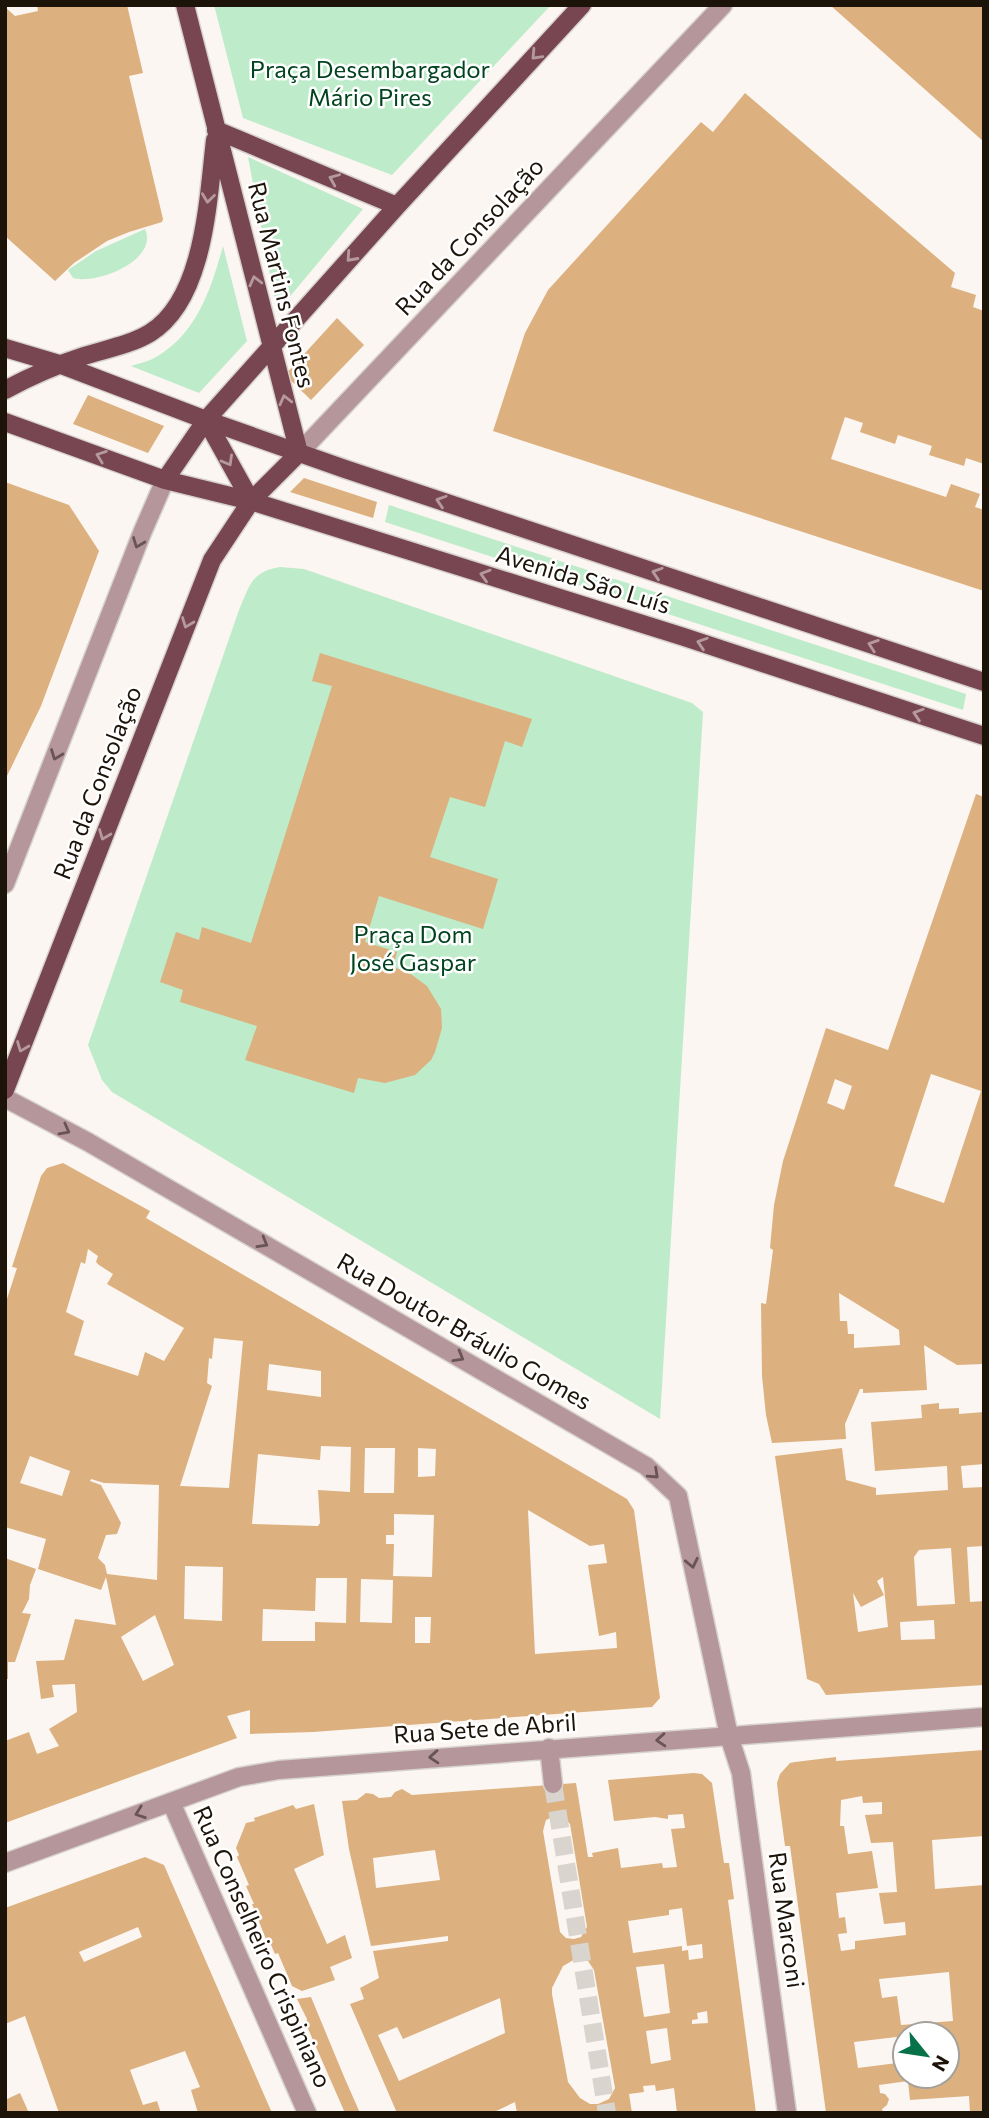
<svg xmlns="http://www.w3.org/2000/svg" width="989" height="2118" font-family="Commissioner,sans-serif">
  <rect width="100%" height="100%" fill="#fbf6f1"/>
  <path fill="#beebc9" d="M214,5h337l-159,170 -149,-57z
    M248,157l115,52 -86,103z
    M145,229c14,31 -48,56 -72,49l-5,-8 28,-19z
    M223,246l24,95 -48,52 -68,-27c10,-3 22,-6 30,-12 37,-24 51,-68 62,-108z
    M389,505l577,189 -3,16 -578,-188z
    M280,567l24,2 388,134 11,9 -43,707 -548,-327 -10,-12 -14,-35 151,-435c11,-25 12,-38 41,-43z"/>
  <path fill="#dcb07f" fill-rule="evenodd" d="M37,5h90l16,68 -14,3 34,143 -1,3 -33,10 -22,9 -33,22 -19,18 -50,-45v-229l10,9 23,-5z
    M830,5h154v137z
    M745,93l210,180 -4,14 25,8 -3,12 11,4v153l-18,-6 -2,8 -35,-11 3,-9 -34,-11 -3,9 -35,-12 3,-9 -18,-6 -14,42 115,38 5,-13 29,10 -5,13 9,3v81l-491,-160 32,-98 23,-43 153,-168 12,10z
    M337,318l27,27 -53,55 -26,-25z
    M88,395l76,31 -16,27 -75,-29z
    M304,478l73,24 -4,16 -83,-26z
    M5,482l64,23 30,46 -58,155 -36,74z
    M320,653l212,66 -10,28 -17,-6 -20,66 -35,-10 -20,60 68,22 -15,50 -104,-33 -14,46 32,10 -4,15 15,5 19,14 14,23 1,19 -7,24 -4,8 -16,15 -30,8 -27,-5 -4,15 -109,-33 12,-34 -77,-24 3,-12 -23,-8 16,-50 23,8 3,-13 49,16 81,-257 -20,-5z
    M976,794l8,3v567l-27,1 -33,-20 3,45 -64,3v-4h-3l-15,35 1,15 -74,4 -6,-28 -4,-39 -1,-73 5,1 7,-54 -3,-2 4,-43 9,-44 43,-133 62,22zM931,1074l50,17 -37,112 -50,-17zM835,1079l17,7 -8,24 -17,-7zM839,1293l60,37 1,15 -46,3v-14h-6l-1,-13h-7z
    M63,1163l87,48 -4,7 481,281 7,11 26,188 -8,9 -339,25 -63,2v-24l-23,6 10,22 -232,85v-82l24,-9 8,22 22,-8 -10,-17 28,-17 -2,-28 -23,1 2,12 -13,2 -5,-38 28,-1 11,-41 41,6 -10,-48 -5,13 -63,-21 8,-30 -41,-12v-222l12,-37 -5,-1 29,-91 6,-8zM88,1249l10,7 -2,6 3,3 14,9 -6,10 77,44 -20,33 -19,-9 -7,24 -64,-21 10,-34 -18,-9 15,-50 4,2zM214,1338l29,3 -14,147 -49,-2 32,-100 -5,-3 2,-25 3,1zM269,1364l52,7v26l-54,-7zM321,1446l30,1 -1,45 -32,-2 2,33 -2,3 -66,-2 6,-70 62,6zM365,1448h30l-1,45h-30zM418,1448l18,1 -1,27 -17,1zM30,1456l40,15 -8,25 -42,-13zM91,1479l13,4 55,2 -2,95 -50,-6 -2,-9 -7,-7 8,-23 11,-1 4,-11 -20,-38 -11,-4zM528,1510l62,36 14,-2 3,19 -19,2 11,71 17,-4 1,16 -82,6zM394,1514l40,1 -2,62 -39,-1 1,-32h-8v-9h8zM185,1566l38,1 -1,54 -38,-2zM316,1578h31l-1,45 -31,-1v19h-53l1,-32 52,2zM361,1579l32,1 -1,43 -32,-1zM155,1615l19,50 -31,16 -22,-44zM415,1617h16l-1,26h-15z
    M939,1403v6l20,-1v6l25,-2v52l-23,2 2,22 21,-1v59l-17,1 3,55 14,-1v84l-158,10 -7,-11 -12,-5 -32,-223 67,-8 4,32 30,8v7l72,-5 -1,-24 -72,5 -4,-49 51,-4 -1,-13zM951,1548l4,56 -38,2 -3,-49 5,-7zM883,1577l5,50 -30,5 -5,-39 8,14 23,-12 -7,-14zM934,1620l1,19 -34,1 -1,-18z
    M5,1558l31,11 -6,16 -1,14 -7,14 9,1 -16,48h-7v17h-3z
    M984,1750v86l-52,4 3,49 49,-4v228h-14l-1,-17 -59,4 -2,-19 -29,4 1,8 5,1 4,5 -2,6 -5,4 1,4h-57l-36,-267h-5l-6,-45 -2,-18 3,-9 10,-11 5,-1 41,-5v4zM862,1796l1,7 19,-1v12l-17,1 6,28 22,-1 4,50 -18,1 5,31 21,-2 1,13 -51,6v8l-14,2 -3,-17 9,-1 -2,-16 -6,1 -3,-25 42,-5 -6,-37 -24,3 -4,-28h-4l1,-26zM949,1972l4,49 -52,4 -4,-29 -15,2 -3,-19zM905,2034h42v42h-42v-14l-47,6 -4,-26 51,-6z
    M694,1773l8,1 10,9 12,80h5l5,36 -6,1 28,213h-79l-3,-25 -18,3 -1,-6 -12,1 1,6 -15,2 3,19h-115l-2,-11 -23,11h-95l-47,-109 14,-5 -4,-11 19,-10 -6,-27 75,-10v-5l-77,10 -22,-97 -7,-48 15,-1 9,-7 7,1 6,4 12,-1 4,-5 7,-3 10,6 164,-12 12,74h5l-1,-4 26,-5 3,20 41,-5 1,5 14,-1 -6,-38 14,-1 -2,-14 -15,1v4l-13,-2 -41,4 -6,-41zM557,1815l8,3 5,6 17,103 -6,10 -7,2 -8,-1 -6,-6 -17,-101 3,-11zM435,1850l5,30 -64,8 -3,-30zM682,1908l5,38 15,-2 1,14 -14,2 -1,-10 -6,1v-5l-49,7 -5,-32 41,-6v-5zM577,1958l11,3 6,9 21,118 -6,11 -11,5h-8l-10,-6 -12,-16 -16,-88v-6l11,-22zM664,1964l6,49 -26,4 -8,-50zM500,1998l5,35 -106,48 -21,-46 19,-8 6,12zM707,2011l1,12 -16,1v-4l6,-1 -1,-6zM667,2028l4,32 -20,4 -5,-33z
    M314,1804l10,51 -30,14 33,75 18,-9 7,23 -22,9 5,13 -33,11 -10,-5 -14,-33 -3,1 -7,-16 -2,1 -14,-35h2l-8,-18 3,-1 -12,-28 2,-2 -3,-7 10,-25 9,-2 -1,-3 39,-13 3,4z
    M145,1857l19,8 108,248h-74l-7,-23 9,-3 -15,-36 -55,19 13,35 14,-4 4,12h-102l-34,-97 -20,8v-116zM138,1927l4,10 -58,25 -5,-10z
    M311,1997l34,82 15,34h-15l-39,-89 1,-5 -10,-20z
    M20,2093l9,20h-24v-13z"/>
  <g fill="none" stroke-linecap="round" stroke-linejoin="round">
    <path stroke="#dad4ce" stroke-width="18" stroke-dasharray="18 9" stroke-linecap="butt" d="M553,1784l54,329"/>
    <defs>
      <path id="minor" d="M299,453l424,-448
        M5,884l137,-351 23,-53
        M5,1098l83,44 558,324 32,30 51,240 12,37 46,340
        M549,1748l4,36
        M171,1802l136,311
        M5,1863l234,-86 40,-7 705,-53"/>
      <path id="major" d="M185,5l114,448
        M216,130l181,76
        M5,348l54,16 147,56 139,49 639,213
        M5,390c26,-14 51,-25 79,-34 22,-7 46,-11 66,-23 55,-34 58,-135 65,-193
        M206,420l45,81
        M5,422l160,58 86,21 433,136 300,99
        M165,480l41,-60 191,-214 185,-201
        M5,1090l207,-530 39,-59 48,-48"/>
    </defs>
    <use href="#minor" stroke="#d7d2cc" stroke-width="21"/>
    <use href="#major" stroke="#d7d2cc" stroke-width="21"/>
    <use href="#minor" stroke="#b4969b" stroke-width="18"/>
    <use href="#major" stroke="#784651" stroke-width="18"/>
  </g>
  <defs><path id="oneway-chevron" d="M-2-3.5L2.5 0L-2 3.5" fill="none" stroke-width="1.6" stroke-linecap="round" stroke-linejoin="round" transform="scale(1.75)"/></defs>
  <g stroke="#b5999f">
    <use href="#oneway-chevron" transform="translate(536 55) rotate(133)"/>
    <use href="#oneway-chevron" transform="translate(334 179) rotate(-157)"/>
    <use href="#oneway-chevron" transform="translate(208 198) rotate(97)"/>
    <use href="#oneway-chevron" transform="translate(351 257) rotate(132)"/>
    <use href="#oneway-chevron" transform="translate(255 281) rotate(-104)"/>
    <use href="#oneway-chevron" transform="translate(285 400) rotate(-104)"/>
    <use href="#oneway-chevron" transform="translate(101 456) rotate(-160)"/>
    <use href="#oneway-chevron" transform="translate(228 461) rotate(60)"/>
    <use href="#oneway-chevron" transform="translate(441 501) rotate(-162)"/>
    <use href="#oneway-chevron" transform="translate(657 573) rotate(-162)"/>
    <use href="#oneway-chevron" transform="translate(485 575) rotate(-163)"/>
    <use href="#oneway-chevron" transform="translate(187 623) rotate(111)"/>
    <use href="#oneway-chevron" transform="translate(702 643) rotate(-162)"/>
    <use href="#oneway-chevron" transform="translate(873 645) rotate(-161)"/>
    <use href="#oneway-chevron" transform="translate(918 714) rotate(-162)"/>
    <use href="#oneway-chevron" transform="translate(104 835) rotate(111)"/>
    <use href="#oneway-chevron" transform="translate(22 1047) rotate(111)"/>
  </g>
  <g stroke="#685452">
    <use href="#oneway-chevron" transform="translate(138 543) rotate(111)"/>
    <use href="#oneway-chevron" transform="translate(56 755) rotate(111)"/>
    <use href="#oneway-chevron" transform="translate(65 1130) rotate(28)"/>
    <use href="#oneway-chevron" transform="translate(263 1243) rotate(30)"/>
    <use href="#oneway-chevron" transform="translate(459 1357) rotate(30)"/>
    <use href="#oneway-chevron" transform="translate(654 1474) rotate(43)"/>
    <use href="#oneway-chevron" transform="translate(692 1563) rotate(78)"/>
    <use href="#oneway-chevron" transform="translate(661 1740) rotate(176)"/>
    <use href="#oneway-chevron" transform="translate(434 1757) rotate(176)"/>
    <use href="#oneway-chevron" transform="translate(140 1813) rotate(160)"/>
  </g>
  <g text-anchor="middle" stroke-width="5" stroke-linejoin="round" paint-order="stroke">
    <g font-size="24" fill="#00431e" stroke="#fff">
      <text x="370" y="78">Praça Desembargador<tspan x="370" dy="28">Mário Pires</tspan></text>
      <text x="413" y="943">Praça Dom<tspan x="413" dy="28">José Gaspar</tspan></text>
    </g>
    <g font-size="24" fill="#1c1309" stroke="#fff">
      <text transform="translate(470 237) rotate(-47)" y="8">Rua da Consolação</text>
      <text transform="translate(281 285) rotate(76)" y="8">Rua Martins Fontes</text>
      <text transform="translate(583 580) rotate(17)" y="8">Avenida São Luís</text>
      <text transform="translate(98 783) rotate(-69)" y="8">Rua da Consolação</text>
      <text transform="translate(464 1332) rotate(30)" y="8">Rua Doutor Bráulio Gomes</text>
      <text transform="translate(485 1729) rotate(-4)" y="8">Rua Sete de Abril</text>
      <text transform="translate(786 1920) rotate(82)" y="8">Rua Marconi</text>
      <text transform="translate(262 1947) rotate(66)" y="8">Rua Conselheiro Crispiniano</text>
    </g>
  </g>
  <rect width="989" height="2118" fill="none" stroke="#1c1309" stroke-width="14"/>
  <g transform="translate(926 2055) rotate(120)"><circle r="33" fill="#ffffff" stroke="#a4a19d" stroke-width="2"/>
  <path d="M0-5L12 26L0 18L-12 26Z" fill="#07724a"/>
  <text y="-10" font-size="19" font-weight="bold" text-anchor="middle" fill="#1c1309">N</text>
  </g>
</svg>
